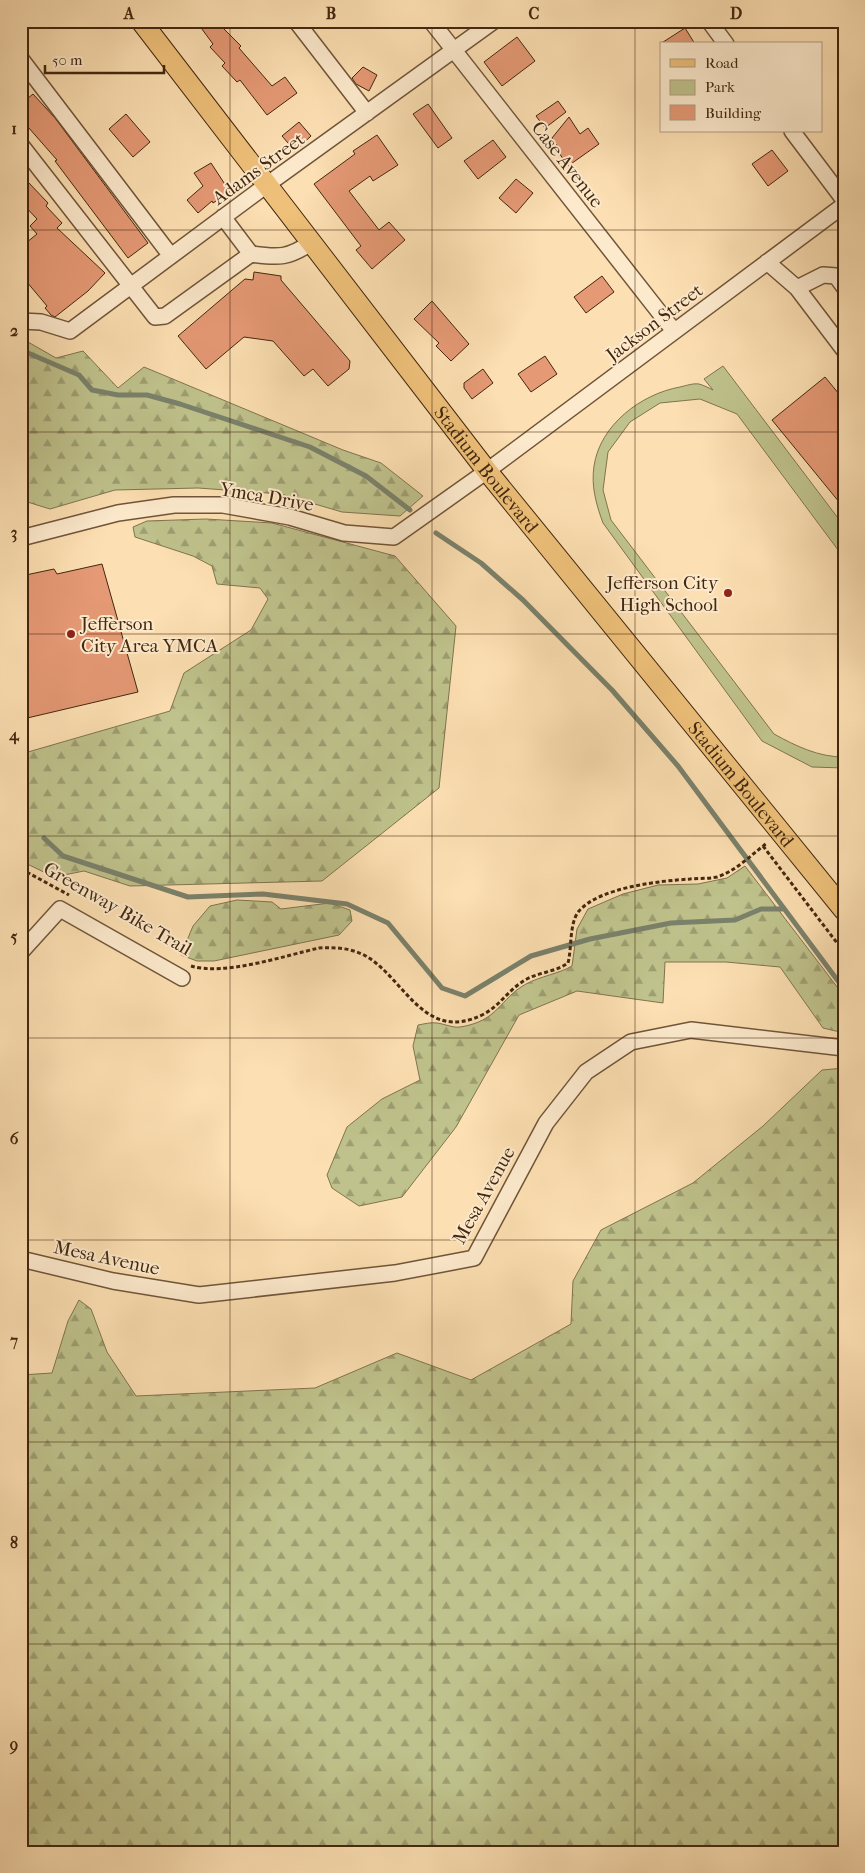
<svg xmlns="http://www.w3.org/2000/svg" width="865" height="1873" font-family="'IM FELL French Canon',serif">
  <defs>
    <pattern id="forest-firs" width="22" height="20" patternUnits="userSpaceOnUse" patternTransform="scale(1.25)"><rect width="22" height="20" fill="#bfc28c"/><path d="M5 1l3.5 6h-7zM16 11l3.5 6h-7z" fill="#9d9e71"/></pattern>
  </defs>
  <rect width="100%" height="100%" fill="#fcdfb2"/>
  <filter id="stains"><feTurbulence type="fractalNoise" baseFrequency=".004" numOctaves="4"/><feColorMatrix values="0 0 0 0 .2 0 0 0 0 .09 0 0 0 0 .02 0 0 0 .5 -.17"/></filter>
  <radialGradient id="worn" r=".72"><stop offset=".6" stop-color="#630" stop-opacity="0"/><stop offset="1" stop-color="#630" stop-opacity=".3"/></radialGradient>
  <path fill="url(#forest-firs)" stroke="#80744e" d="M21,338l35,20 27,-7 35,37 26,-21 199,83 38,13 42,33 -23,20 -58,-4 -61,-18 -83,-6 -83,2 -65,19 -29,-9z
    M206,519l66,4 123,33 61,70 -17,162 -117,93 -192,5 -46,-15 -30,6 -33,-16v-107l149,-43 14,-38 67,-43 17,-31 -8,-11 -43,-4 -5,-18 -19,-10 -58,-19 -2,-10 14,-6z
    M745,866l99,130v37l-21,-5 -43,-61 -54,-5h-61l-2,41 -86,-12 -58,24 -63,112 -54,70 -43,9 -27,-18 -5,-13 20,-48 35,-28 38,-19 -7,-34 5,-21c6,-1 13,-3 19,-2 8,1 16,5 23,4 39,-6 39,-28 66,-43 15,-8 32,-10 46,-18l5,-37 11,-20 35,-15 35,-9 40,-1 29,-6z
    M237,900l35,2 9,7 49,-6 20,7 2,11 -13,14 -125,26h-17l-16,-6 12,-29 17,-20z
    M844,1068v784h-823v-477l31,-2 16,-52 11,-21 12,9 16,43 29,44 179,-8 82,-35 74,27 100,-56 2,-43 28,-51 92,-47 70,-57 59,-56z"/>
  <path fill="#bfc28c" stroke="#80744e" d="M723,366l121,160v32l-107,-144 -37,-15 -40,4 -30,19 -22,30 -5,38 8,30 163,214c22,12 44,23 70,23v11l-32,-1 -50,-26 -159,-218c-7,-19 -12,-37 -9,-57 6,-41 47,-72 86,-79 5,-1 13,-4 19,-3 4,1 10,4 14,6l-9,-11z"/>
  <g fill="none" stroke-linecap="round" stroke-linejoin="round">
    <path stroke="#7a816b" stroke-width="5" d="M21,350l58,25 13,15 26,5h29l33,9 130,43 56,29 44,34
      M436,533l45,30 42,37 89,90 66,76 166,223
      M44,838l19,18 125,41 75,-3 84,10 41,19 54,65 23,8 66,-40 59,-17 81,-16 64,-3 26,-11h22"/>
  </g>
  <path fill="#e59975" stroke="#42270f" d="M196,21h20l25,25 -2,2 33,38 13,-9 12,16 -30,22 -27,-35 -3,2 -15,-16 3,-3 -15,-16 3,-3z
    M685,28l10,16h-35z
    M517,37l18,24 -33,25 -18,-24z
    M363,67l14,8 -8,16 -13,-7 -4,-6z
    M33,94l22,24 93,125 -20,15 -73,-97 2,-1 -36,-41v-15z
    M558,101l8,11 -21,16 -9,-12z
    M428,104l24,34 -14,10 -25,-34z
    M126,114l24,28 -17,15 -24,-28z
    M569,117l11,17 8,-6 11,16 -31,22 -11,-16 2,-1 -7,-11z
    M299,122l12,14 -16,15 -13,-15z
    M377,135l21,30 -25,16 -3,-5 -21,15 30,39 10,-8 16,18 -33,29 -16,-19 5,-4 -47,-62 41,-30 -2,-3z
    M493,140l13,17 -28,22 -14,-18z
    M772,150l16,21 -20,15 -16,-22z
    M211,163l19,29 -17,11 -1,-2 -14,12 -11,-13 16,-14 -9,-13z
    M516,179l17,14 -17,20 -17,-15z
    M28,182l20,21 -2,3 16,17 -5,5 48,45 -17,18 -33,26 -4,-2 -6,-7 2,-2 -26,-31v-28l16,-13 -7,-8 7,-7 -16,-17v-14z
    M254,272l27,4v4l69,81 -1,8 -21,17 -15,-17 -9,7 -31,-35 -29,-4 -38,32 -28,-33 67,-57 8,1z
    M602,276l12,16 -28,21 -12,-16z
    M432,301l37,43 -18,17 -15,-15 3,-3 -25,-24z
    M545,356l12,18 -26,18 -13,-18z
    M483,369l10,14 -21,16 -8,-11v-5z
    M825,377l19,23v108l-72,-88z
    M102,564l36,128 -115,27 -2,-143 33,-7 3,5z"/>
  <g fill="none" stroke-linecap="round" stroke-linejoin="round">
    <defs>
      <path id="minor" d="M296,21l71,92
        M431,21l243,310
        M709,21l17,23
        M21,59l150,197
        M792,131l52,69
        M21,145l134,172 10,-1 86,-62c28,4 38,4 61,-12
        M223,217l28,37
        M767,262l30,26 26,-13 13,1 8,11
        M797,288l47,62
        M21,321l20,1 29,9 198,-147 226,-163
        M21,538l97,-25 56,-8h49l67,12 54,16 50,4 93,-66 357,-266
        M21,952l39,-43 122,69
        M21,1259l92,22 86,14 196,-22 79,-15 72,-135 40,-51 45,-30 60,-12 153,18"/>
      <g id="major">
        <path id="s1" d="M141,21l346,450 357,439"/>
      </g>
    </defs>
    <use href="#minor" stroke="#705538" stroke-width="18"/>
    <use href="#major" stroke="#42270f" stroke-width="22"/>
    <path stroke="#42270f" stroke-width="3" stroke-dasharray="4 2.5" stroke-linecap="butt" d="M763,846l81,106
      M21,869l48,26
      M191,966c33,10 93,-10 128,-18 15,-1 31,0 45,7 41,22 59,90 120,59 15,-8 24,-23 38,-32 14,-10 32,-9 46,-19 4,-15 1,-40 11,-52 21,-24 81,-30 111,-32 9,-1 18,0 27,-2 19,-6 34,-22 50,-34"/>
    <use href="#minor" stroke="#fdeacd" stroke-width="15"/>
    <use href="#major" stroke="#eec079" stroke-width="20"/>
  </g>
  <path fill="none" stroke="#42270f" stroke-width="1" stroke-opacity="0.55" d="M230,21v1831M432,21v1831M635,21v1831M21,230h823M21,432h823M21,634h823M21,836h823M21,1038h823M21,1240h823M21,1442h823M21,1644h823"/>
  <g fill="#8f2418" stroke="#fdeacd" stroke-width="2">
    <circle cx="728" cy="593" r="5"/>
    <circle cx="71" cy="634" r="5"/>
  </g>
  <g text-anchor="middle" stroke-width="4" stroke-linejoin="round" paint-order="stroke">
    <g font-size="19" fill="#42270f" stroke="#fdeacd">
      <text transform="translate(568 164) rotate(52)" y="7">Case Avenue</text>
      <text transform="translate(258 168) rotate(-36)" y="7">Adams Street</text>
      <text transform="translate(654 322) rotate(-37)" y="7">Jackson Street</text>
      <text dy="7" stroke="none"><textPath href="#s1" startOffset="566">Stadium Boulevard</textPath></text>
      <text transform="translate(267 496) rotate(10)" y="7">Ymca Drive</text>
      <text dy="7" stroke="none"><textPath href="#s1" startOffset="971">Stadium Boulevard</textPath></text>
      <text transform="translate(118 908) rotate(30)" y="7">Greenway Bike Trail</text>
      <text transform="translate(483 1195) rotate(-61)" y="7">Mesa Avenue</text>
      <text transform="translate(107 1257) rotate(12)" y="7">Mesa Avenue</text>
    </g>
    <g font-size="19" fill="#42270f" stroke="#fdeacd" text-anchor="end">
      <text x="718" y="589">Jefferson City<tspan x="718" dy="22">High School</tspan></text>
      <text x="81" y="630" text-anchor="start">Jefferson<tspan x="81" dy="22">City Area YMCA</tspan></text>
    </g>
  </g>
  <rect width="865" height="1873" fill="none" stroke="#fcdfb2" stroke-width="55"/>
  <rect x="660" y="42" width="162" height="90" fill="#fdeacd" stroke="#b29c81"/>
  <rect x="670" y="59" width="25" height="8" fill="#eec079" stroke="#b29c81"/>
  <text x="705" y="68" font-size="15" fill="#42270f">Road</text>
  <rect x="670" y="80" width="25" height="15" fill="#bfc28c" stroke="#b29c81"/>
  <text x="705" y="92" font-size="15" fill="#42270f">Park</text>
  <rect x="670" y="105" width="25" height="15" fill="#e59975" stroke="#b29c81"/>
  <text x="705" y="118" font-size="15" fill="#42270f">Building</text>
  <path d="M45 65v8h119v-8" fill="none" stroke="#42270f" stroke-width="2.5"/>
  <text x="52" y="65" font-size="15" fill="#42270f" stroke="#fdeacd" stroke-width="4" paint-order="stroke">50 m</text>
  <rect x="28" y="28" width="810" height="1818" fill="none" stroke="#42270f" stroke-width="2"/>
  <g font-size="16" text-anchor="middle" font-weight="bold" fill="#42270f">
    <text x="129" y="19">A</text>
    <text x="331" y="19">B</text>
    <text x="534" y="19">C</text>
    <text x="736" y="19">D</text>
    <text x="14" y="134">1</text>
    <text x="14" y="336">2</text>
    <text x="14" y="538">3</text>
    <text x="14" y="740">4</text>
    <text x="14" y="942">5</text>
    <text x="14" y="1144">6</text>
    <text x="14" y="1346">7</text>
    <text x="14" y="1548">8</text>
    <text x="14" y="1750">9</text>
  </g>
  <rect width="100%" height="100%" filter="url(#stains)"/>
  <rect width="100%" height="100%" fill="url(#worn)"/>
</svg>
